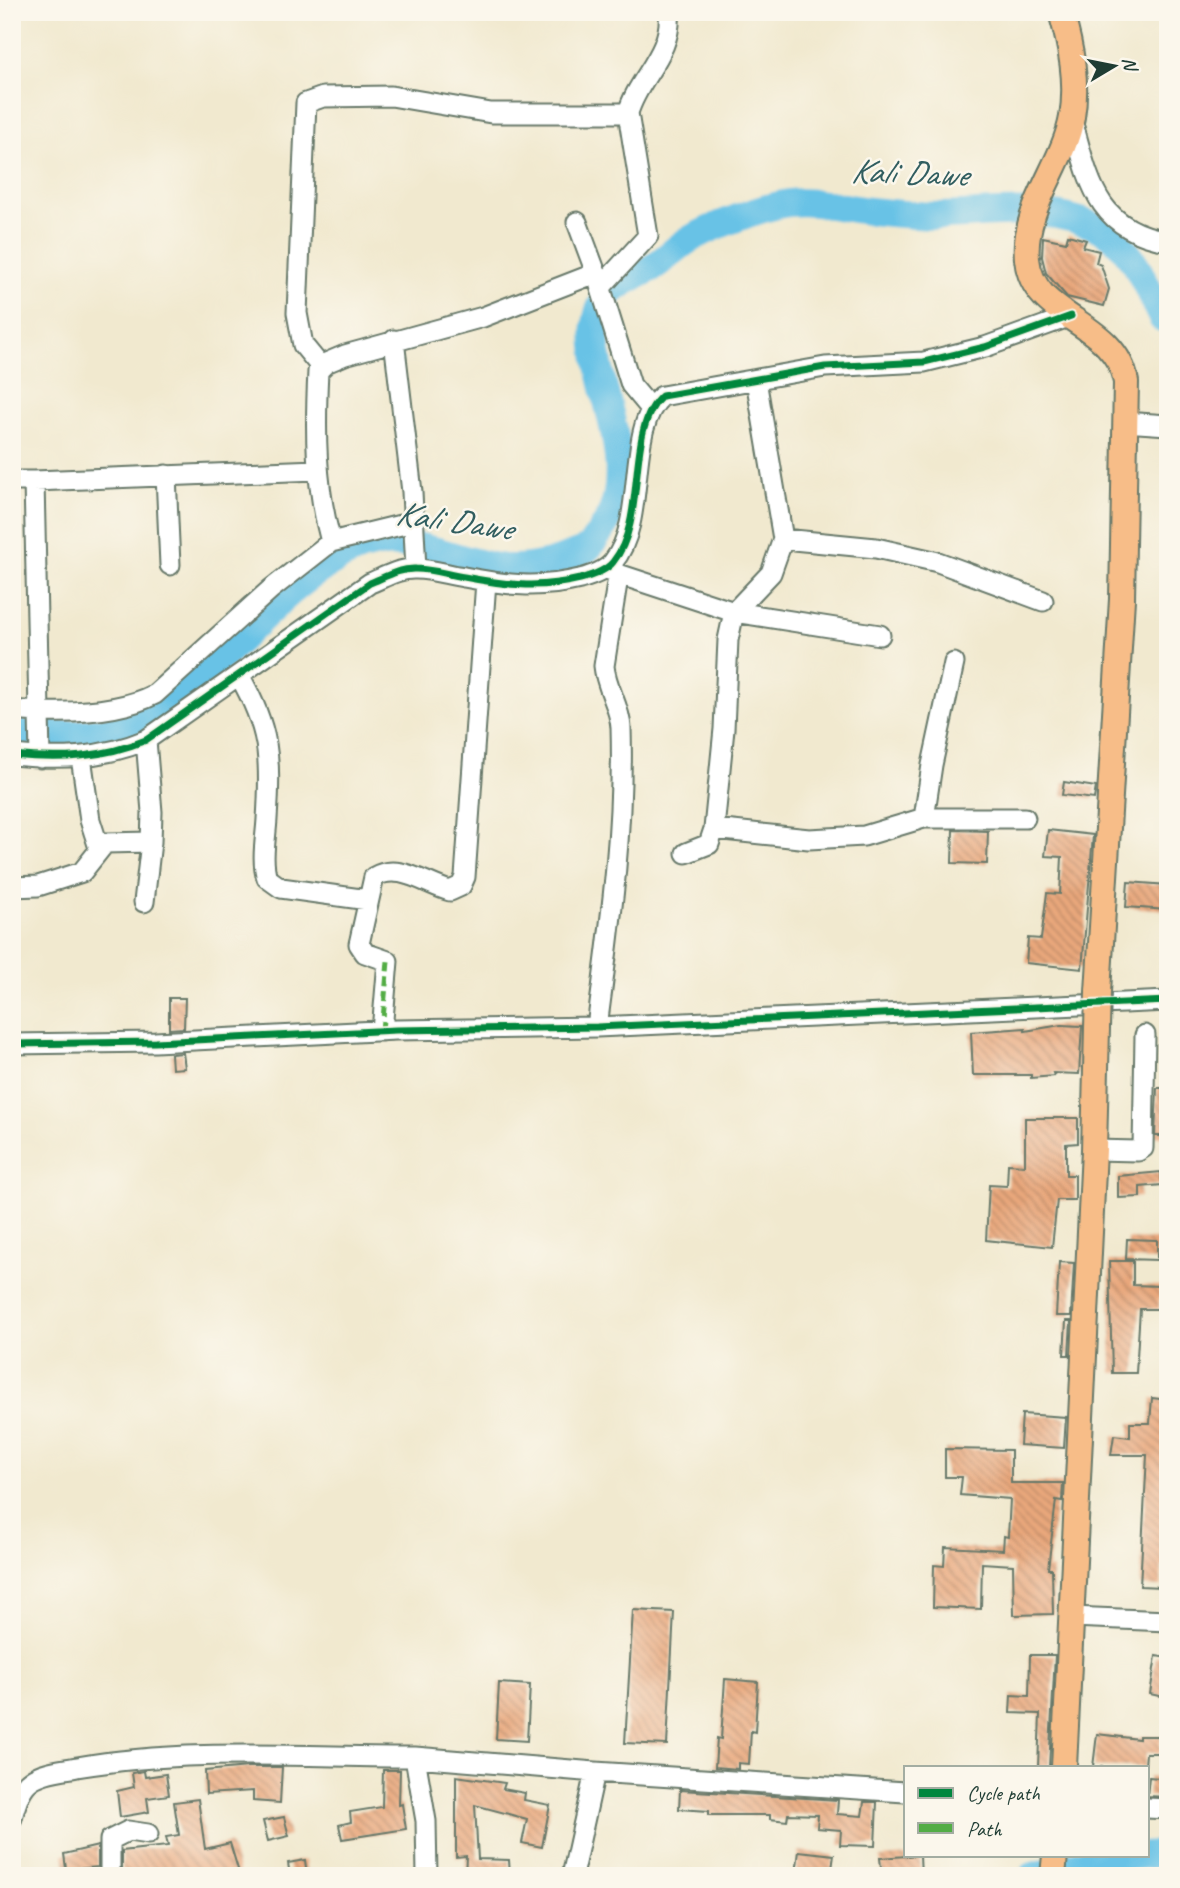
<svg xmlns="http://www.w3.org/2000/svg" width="1180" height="1888" font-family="Caveat,sans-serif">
  <defs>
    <pattern id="building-back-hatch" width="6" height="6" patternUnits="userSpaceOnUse" patternTransform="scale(1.75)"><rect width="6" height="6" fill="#e9a77b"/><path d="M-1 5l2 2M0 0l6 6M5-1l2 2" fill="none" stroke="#bc8966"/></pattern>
  </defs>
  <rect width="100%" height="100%" fill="#fbf7ec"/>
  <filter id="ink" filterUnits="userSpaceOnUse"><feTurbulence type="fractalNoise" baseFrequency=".0143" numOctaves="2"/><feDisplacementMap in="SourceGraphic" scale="14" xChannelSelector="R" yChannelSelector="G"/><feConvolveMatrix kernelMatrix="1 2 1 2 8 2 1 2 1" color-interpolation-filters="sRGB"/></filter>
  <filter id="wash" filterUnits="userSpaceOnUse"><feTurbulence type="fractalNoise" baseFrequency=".00686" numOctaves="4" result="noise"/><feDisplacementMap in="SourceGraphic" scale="28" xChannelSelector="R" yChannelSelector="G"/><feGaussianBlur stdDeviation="1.57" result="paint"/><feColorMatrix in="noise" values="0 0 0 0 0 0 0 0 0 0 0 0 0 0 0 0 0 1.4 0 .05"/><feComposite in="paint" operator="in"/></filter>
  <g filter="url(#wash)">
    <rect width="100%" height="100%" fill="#f1e9cf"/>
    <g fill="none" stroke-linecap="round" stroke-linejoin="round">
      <path stroke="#68c2e6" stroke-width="4.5" d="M1162,318l6,4"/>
      <path stroke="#68c2e6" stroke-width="28" d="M12,734c31,0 63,2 93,-4 101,-21 155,-139 249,-179 50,-21 94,8 143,16 21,3 49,-1 68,-9 7,-3 16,-5 22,-9 5,-4 10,-13 14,-18 53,-69 -33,-179 4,-232 10,-14 30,-22 45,-30 13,-8 24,-19 37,-28 23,-14 75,-34 102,-38 29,-4 62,8 92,9 20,2 41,4 62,4 53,-2 110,-12 159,14 31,16 45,59 60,88
        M1033,1876l64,-17 71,-6"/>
    </g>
    <g id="blocks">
      <path fill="url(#building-back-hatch)" d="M1068,235l18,5 -3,7 16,4 -3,12 5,2 8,24 -5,17 -37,-9 -21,-24 -4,-16 1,-20 23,5z
        M1064,782l32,5 -2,12 -32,-4z
        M953,830l35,1 -1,33 -35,-1z
        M1048,830l45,5 -11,134 -56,-6 2,-25 13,1 6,-46 13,1 2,-37 -17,-1z
        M1128,882l40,3v25l-42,-3z
        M169,998h16l-1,30 -15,1z
        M1061,1025l21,1 -3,48 -26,-1 1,3 -23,2v-3h-58l-2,-43 54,-4v3z
        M183,1053l2,15 -13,1 -1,-15z
        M1157,1088h11v48h-13z
        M1025,1118h53v25l-12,1v31h9v25h-18l-5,47 -66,-7 3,-55 18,1 1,-22 17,1z
        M1161,1172l1,13 -22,2v10l-22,1v-22z
        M1127,1239l30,1v20l-31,-1z
        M1109,1261h24v24l27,1 -1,23h-19l-4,64h-24z
        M1059,1262l15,1 -3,53h-15z
        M1066,1321h5l-2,34h-5z
        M1152,1398l16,2 -4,104h4v63h-6l-1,20 -21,-1 7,-131h-36l3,-20 16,2v-14h20z
        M1022,1414l44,3 -2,31 -44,-3z
        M945,1449l66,1v33h52l-1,18 -6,-1 -8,69h4l1,45 -39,1 -1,-50 -31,-2 -1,46 -48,-2 1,-42 10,1 1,-19 58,3 1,-14 4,1 2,-38 -50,-4 2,-18h-17z
        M633,1610l41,2 -7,133 -42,-2z
        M1030,1655h25l-6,112h-11l2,-53 -30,-1 1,-18 18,1z
        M1156,1656l12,2v40l-18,-4z
        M725,1679l33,3 -3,50 -4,-1 -2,33 -11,-1v6l-23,-2 2,-29 4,1z
        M499,1683l31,2 -3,56 -31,-2z
        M1097,1734l42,5v-3h22l-1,17h-14l-1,14h-52z
        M248,1767h34l-2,36 -27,-2v-10l-47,3 -1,-23z
        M383,1770h17l-1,35 3,-1 4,25 -64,10 -3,-14 12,-3 -1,-10 32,-5z
        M144,1771l1,6 21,-3 3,21 -22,3 2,14 -29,5 -3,-26 17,-4 -2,-14z
        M456,1776l49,7 -2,6 22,4 -1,7 26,5 -8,42 -20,-4 5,-24 -52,-14 3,54 31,1 1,16h-45l1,-20 -10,1z
        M1149,1777l19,2v18l-21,-1z
        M680,1790l158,10 -1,14 25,2 2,-14h13l-2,44 -35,-1 1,-15 -24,-2 1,-13 -30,-1 -1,7 -17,-2v-4h-61v-4l-30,-2z
        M198,1799l7,50 25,-6 10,33h-118v-25l46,-5 -2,-9 13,-2 -5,-33z
        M284,1817l5,19 -21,5 -5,-20z
        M98,1846v21l-20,2v7h-11l-3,-22z
        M799,1851l35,4 -3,21 -35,-3z
        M920,1855l1,21h-39l-2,-18z
        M305,1860l2,16h-17l-2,-13z"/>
    </g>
  </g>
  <g filter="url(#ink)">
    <use href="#blocks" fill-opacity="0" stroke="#68796a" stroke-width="2"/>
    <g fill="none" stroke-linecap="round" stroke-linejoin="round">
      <defs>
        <path id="minor" d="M1072,120c17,61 24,110 96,121
          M577,222l19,51
          M601,287l47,-51 -20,-123c10,-36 45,-60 41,-101
          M394,340l18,152 4,77
          M321,367l-18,-22 -6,-32 9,-210 17,-6 68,-1 100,17h137
          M1124,422l44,3
          M166,475l4,90
          M12,481h22l6,277
          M34,481l283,-11
          M783,539l93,9 62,14 105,39
          M331,542c-16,-58 -16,-112 -13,-171l8,-8 19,-8 138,-38 113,-44 35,112 20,24
          M609,571l125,41 -6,28 -4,89 -10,100 -5,15 -23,9
          M734,612l37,-39 12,-34 -27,-159
          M734,612l146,23
          M239,675c31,54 32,83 28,144 -1,19 -6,41 0,59l14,10 87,12
          M12,710c45,4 103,5 143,-16l116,-105 60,-47 82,-20
          M12,755c47,5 91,3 134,-15l224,-157c15,-6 30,-15 46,-14 16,0 33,6 48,8 41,8 75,12 116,2 11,-3 26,-8 33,-17 35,-42 12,-134 49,-166l163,-29 99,-5 61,-15 86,-31
          M81,757l9,63 9,28
          M924,818l8,-53 22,-102
          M714,829l95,10 55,-3 60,-18h101
          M12,887l26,-1 44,-14 23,-29 46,-1 1,-30 -6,-72
          M144,902l7,-60
          M597,1027c13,-99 27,-199 24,-299 -1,-22 -15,-40 -17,-62l14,-89
          M382,1031l6,-70 -23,-8 -6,-9 15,-67c24,-15 51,7 76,14l11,-5 4,-9 21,-296
          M12,1044l143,-2 241,-12 201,-3 571,-26
          M1094,1150l44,1 5,-3 2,-113
          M1071,1617l97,4
          M1147,1808l21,1
          M12,1818c3,-12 8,-31 19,-38 12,-9 32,-10 46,-13 109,-19 228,-10 338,-10
          M110,1876v-36l18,-9 20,3
          M427,1876l-1,-55 -11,-64 180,15 310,20
          M572,1876l23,-104"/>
        <path id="major" d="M1061,12c10,35 17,70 11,105 -8,47 -50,91 -45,142 6,62 88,60 99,123l-4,217 -24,393
          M1064,1767l30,-617 3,-122
          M1053,1876l2,-21"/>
      </defs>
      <use href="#minor" stroke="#68796a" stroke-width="23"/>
      <use href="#major" stroke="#68796a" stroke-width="28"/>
      <use href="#minor" stroke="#fff" stroke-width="19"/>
      <use href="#major" stroke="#f7bd88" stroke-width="24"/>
      <defs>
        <path id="major-bridge" d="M1097,1028l1,-36"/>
      </defs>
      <use href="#major-bridge" stroke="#68796a" stroke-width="28" stroke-linecap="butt"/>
      <use href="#major-bridge" stroke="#f7bd88" stroke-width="24"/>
      <path stroke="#52ad45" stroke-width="5" stroke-dasharray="10 5" stroke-linecap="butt" d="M382,1031l6,-70"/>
      <defs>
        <path id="cycleway" d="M12,755c47,5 91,3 134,-15l224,-157c15,-6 30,-15 46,-14 16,0 33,6 48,8 41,8 75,12 116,2 11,-3 26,-8 33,-17 35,-42 12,-134 49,-166l163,-29 99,-5 61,-15 86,-31
          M12,1044l143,-2 241,-12 201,-3 571,-26"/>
      </defs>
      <use href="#cycleway" stroke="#fbf7ec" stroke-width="11"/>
      <use href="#cycleway" stroke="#00873e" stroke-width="7"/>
    </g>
  </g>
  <g text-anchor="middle" stroke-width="5" stroke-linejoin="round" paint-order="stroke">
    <g font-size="35" font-style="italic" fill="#315e60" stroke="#fbf7ec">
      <text transform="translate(909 172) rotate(2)" y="12">Kali Dawe</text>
      <text transform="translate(454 520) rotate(8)" y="12">Kali Dawe</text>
    </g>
  </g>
  <rect width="1180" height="1888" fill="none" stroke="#fbf7ec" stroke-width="42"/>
  <rect x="904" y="1766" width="245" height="91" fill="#fbf7ec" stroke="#a3ada2" stroke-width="2"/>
  <rect x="918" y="1788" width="35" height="10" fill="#00873e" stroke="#a3ada2" stroke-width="2"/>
  <text x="967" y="1800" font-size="21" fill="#1f3d34">Cycle path</text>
  <rect x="918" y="1823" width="35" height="10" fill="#52ad45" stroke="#a3ada2" stroke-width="2"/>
  <text x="967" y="1836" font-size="21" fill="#1f3d34">Path</text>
  <g transform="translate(1114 66) rotate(80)" stroke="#fbf7ec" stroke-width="5" paint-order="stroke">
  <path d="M0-5L12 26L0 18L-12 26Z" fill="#1f3d34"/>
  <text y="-10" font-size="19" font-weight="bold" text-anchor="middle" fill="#1f3d34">N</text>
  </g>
</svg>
